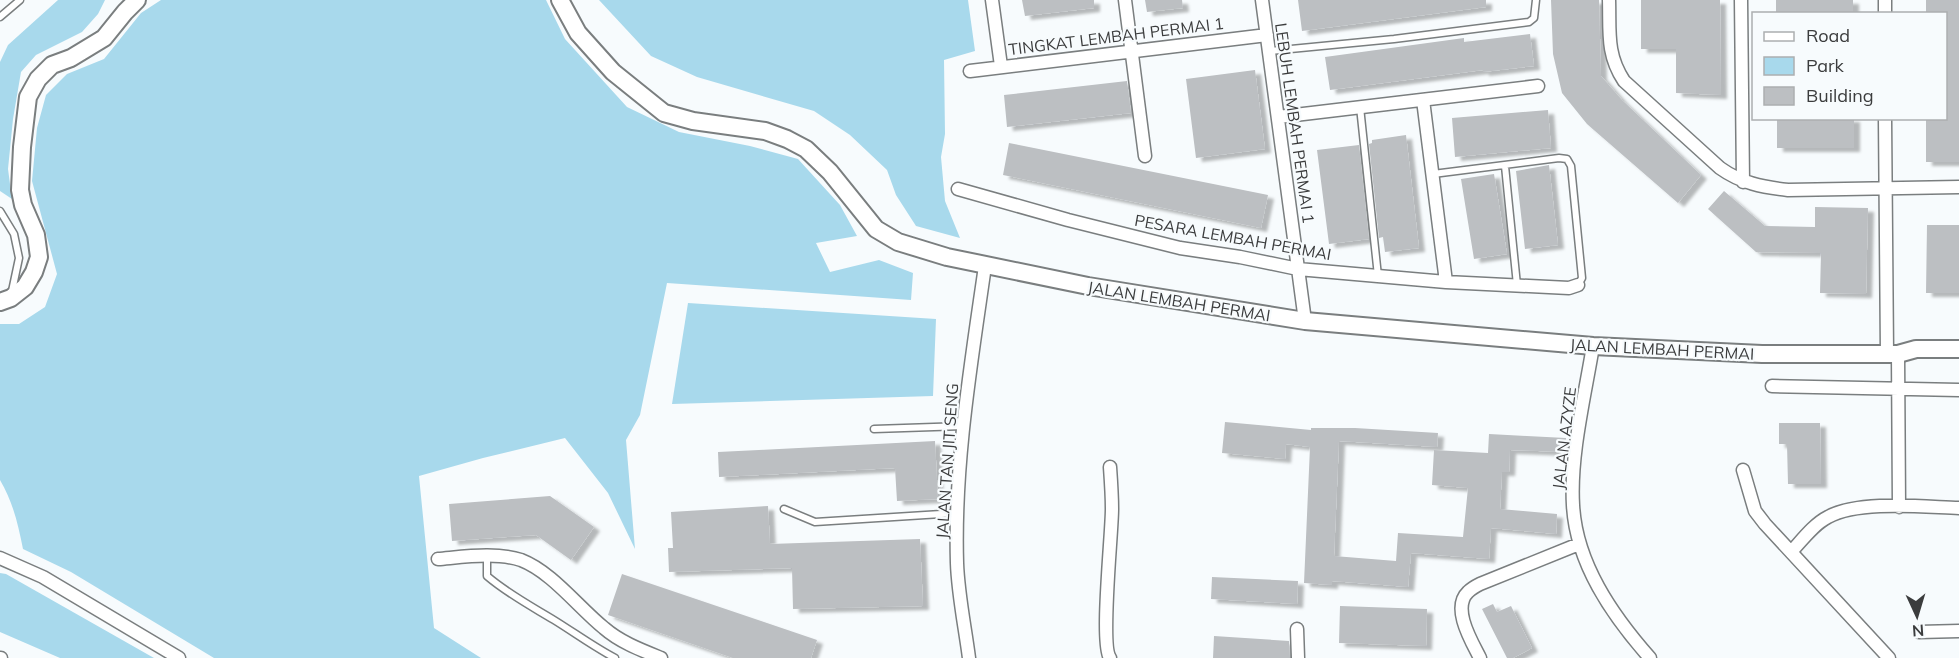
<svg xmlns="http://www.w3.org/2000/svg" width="1959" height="658" font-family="Mulish,sans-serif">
  <defs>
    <filter id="shadow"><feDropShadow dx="6" dy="4" stdDeviation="1.5" flood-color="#0004"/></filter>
  </defs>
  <rect width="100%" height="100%" fill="#f7fbfd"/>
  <path fill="#a8d9ec" d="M58,0h47l-7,14 -16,18 -46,23 -15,17 -8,47 -5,50 4,30 -12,-8v-129l8,-17z
    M161,0h385l19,39 62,68 52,25 71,14 48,13 42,46 17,31 -41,7 14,29 49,-12 34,13 -2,27 -244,-17 -27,132 -14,25 9,109 -27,-56 -43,-55 -82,20 -64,18 15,152 47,30h-267l-143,-86 -48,-23c-5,-25 -10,-47 -23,-69v-156h19l26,-17 12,-33 -25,-93 5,-53 9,-33 21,-21 37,-15 37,-46z
    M599,0h369l7,51 -31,9 1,74 -4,23 4,44 15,37 -44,-12 -20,-31 -9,-25 -37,-35 -36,-24 -117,-34 -46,-21z
    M688,303l248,16 -3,77 -261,8z
    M0,573l6,1 148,84h-94l-60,-26z"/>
  <path fill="#bcbfc2" filter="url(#shadow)" d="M1022,0h72v8l-69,8z
    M1145,0h37l1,8 -36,4z
    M1298,0h188v7l-184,24z
    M1551,0h48l2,76 21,24 79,75 -23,28 -91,-79 -25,-31 -9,-39z
    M1641,0h79l1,95 -45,-2v-44h-35z
    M1776,0h77v14h-77z
    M1926,0h33v162h-33v-44h20v-104h-20z
    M1530,34l4,32 -51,6v-2l-153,20 -5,-33 139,-19v4z
    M1255,70l10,79 -69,9 -10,-79z
    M1127,81l4,32 -124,14 -3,-32z
    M1548,110l3,38 -96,9 -3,-39z
    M1777,118h77v30h-77z
    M1406,135l13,113 -34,4 -2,-15 -4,1 -10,-94 3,-1v-3z
    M1009,143l259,52 -7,33 -258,-53z
    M1359,145l10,94 -40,5 -12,-94z
    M1549,165l9,80 -33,4 -9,-78z
    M1494,174l13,80 -33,5 -13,-80z
    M1724,191l41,35 50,1v-20l53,1 -2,86 -46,-1 1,-40 -65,-1 -48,-43z
    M1927,225h32v68h-33z
    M1225,422l86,8v-2h44l83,5 -1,14 -98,-6 -5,115 62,5 2,-28 65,4 5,-49 -36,-3 2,-35 54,3 1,-19 77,4 -1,14 -55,-2 -1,22h-7l-2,37 57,5 -1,20 -65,-6 -2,31 -78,-6 -3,34 -76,-6v4l-28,-2 6,-136 -24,-3 -1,15 -63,-6z
    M1779,423h41l1,61h-33l-1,-40h-8z
    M935,441l3,58 -41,2 -2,-33 -176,9 -1,-25z
    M550,496l44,31 -23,33 -35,-25 -84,6 -3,-37z
    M768,506l2,38 150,-5 3,67 -130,3 -1,-41 -123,4 -1,-24h5l-2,-36z
    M622,574l195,66 -6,18h-78l-125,-43z
    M1212,577l86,4 -1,23 -86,-5z
    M1493,604l4,8 14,-6 21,42 -19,10h-6l-25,-49z
    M1340,606l87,3 -1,37 -87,-3z
    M1214,636l75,5 1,17h-77z"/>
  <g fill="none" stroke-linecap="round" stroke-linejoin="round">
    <defs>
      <path id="lane" d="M0,17l20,-17
        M1269,51l125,-12 135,-17 5,-4 2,-18
        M1360,107l18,169
        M1505,166l12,119
        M1433,174l126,-16 8,1 4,7 11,112 -4,7
        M0,211l14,23 5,24 -7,33
        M874,429l90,-3
        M784,509l31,13 142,-9
        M487,556v20c21,18 44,30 67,44 21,13 40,27 61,38"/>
      <path id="street" d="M992,0l9,66
        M1125,0l20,156
        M1262,0l43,321
        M1609,0c1,31 -3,54 15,81l96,87c21,15 42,19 68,22l171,-3
        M1741,0l2,182
        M1885,0v14
        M970,71l297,-36
        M1423,100l23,182
        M1278,117l260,-31
        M1885,118l2,236
        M958,189l110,31 112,28 60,9 58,12 148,13 123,6 9,-3
        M1593,346c-8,49 -23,109 -20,159 3,58 39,110 77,153
        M1898,354l1,153
        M1772,386l187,4
        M1743,470l12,41 10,13 124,134
        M1791,552c11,-12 23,-28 37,-35 31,-17 96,-10 131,-9
        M0,558l43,19 136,81
        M438,559c25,-2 59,-7 83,1 31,12 57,47 83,68 16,14 37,22 57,30
        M1297,629l1,29
        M1919,632l40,-1
        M0,658h1
        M969,658c-4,-31 -11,-64 -12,-95 -3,-99 14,-199 28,-297
        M1110,658c-10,-14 2,-124 2,-149 0,-14 -1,-28 -2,-42
        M1480,658c-8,-16 -29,-50 -12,-66 3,-3 8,-6 12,-8l99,-40"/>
      <path id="secondary" d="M560,0l18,33 35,39 51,41 29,8 72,10 22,8 19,10 24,23 46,57 22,13 49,15 141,29 217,35 288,25 169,8h136l18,-5h43
        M0,302l11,-4 14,-11 9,-15 5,-15 -3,-22 -13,-30 -3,-15 2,-43 6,-50 10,-18 14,-14 19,-7 33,-20 21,-26 12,-12"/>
    </defs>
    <use href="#lane" stroke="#7a7e7f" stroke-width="9"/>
    <use href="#street" stroke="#7a7e7f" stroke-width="15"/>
    <use href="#secondary" stroke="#7a7e7f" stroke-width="20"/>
    <use href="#lane" stroke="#fff" stroke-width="6"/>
    <use href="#street" stroke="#fff" stroke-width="12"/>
    <use href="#secondary" stroke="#fff" stroke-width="16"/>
  </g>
  <g text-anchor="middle" stroke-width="4.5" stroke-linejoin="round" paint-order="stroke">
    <g font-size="16" fill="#3b3c3d" stroke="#f7fbfd">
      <text transform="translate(1116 36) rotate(-7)" y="6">TINGKAT LEMBAH PERMAI 1</text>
      <text transform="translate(1295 123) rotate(82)" y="6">LEBUH LEMBAH PERMAI 1</text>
      <text transform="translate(1233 237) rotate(10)" y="6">PESARA LEMBAH PERMAI</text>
      <text transform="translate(1179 301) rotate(9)" y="6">JALAN LEMBAH PERMAI</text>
      <text transform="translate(1662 349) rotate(3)" y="6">JALAN LEMBAH PERMAI</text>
      <text transform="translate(1564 438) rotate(-83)" y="6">JALAN AZYZE</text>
      <text transform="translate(947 461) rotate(-86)" y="6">JALAN TAN JIT SENG</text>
    </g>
  </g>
  <rect x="1752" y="12" width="195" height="108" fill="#f7fbfd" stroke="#acafb0" stroke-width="1.5"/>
  <rect x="1764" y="32" width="30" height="9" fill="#ffffff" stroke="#acafb0" stroke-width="1.5"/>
  <text x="1806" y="42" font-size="18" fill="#3b3c3d">Road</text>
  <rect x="1764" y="57" width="30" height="18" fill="#a8d9ec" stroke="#acafb0" stroke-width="1.5"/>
  <text x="1806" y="72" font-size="18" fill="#3b3c3d">Park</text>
  <rect x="1764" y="87" width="30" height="18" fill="#bcbfc2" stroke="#acafb0" stroke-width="1.5"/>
  <text x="1806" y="102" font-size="18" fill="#3b3c3d">Building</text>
  <g transform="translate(1917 616) rotate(176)" stroke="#f7fbfd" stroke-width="4.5" paint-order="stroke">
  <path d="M0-4.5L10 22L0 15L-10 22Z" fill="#3b3c3d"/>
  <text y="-9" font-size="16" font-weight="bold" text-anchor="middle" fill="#3b3c3d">N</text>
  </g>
</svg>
